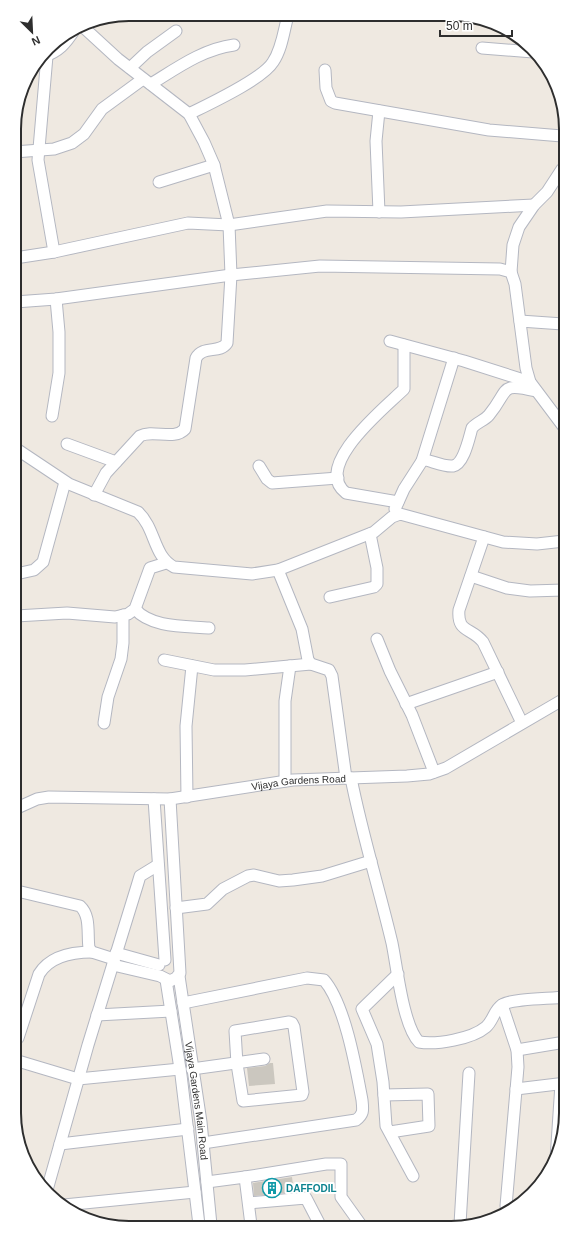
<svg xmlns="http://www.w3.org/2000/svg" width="580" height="1242" font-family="Arial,sans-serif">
  <rect width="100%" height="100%" fill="#efe9e1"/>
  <path fill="#cbc7bf" d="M270,1063h3l2,21 -26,2 -2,-18 18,-2z
    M292,1177l2,15 -40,4 -1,-13z"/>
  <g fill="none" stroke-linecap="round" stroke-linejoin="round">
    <defs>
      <g id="street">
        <path d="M81,25l37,34 71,55 15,28 10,23 15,60 2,50 -4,68c-7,11 -24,2 -31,15l-11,71c-11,12 -32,0 -45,7l-34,37 -12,22"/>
        <path d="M482,48l51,4"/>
        <path d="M47,56l-9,104 16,92"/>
        <path d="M42,57c17,-5 24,-14 33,-28"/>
        <path d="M130,68l17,-16 29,-21"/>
        <path d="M325,70l1,18 5,13 4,2 154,27 73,6"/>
        <path d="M151,84c26,-16 52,-35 83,-39"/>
        <path d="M189,114c20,-10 74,-35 84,-52 9,-13 11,-32 15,-47"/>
        <path d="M14,152l40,-3 18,-6 12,-9 18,-25 41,-30"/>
        <path d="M159,182l55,-17"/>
        <path d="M379,212l-3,-71 3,-30"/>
        <path d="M15,258l39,-6 134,-29 41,2 98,-14 74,1 133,-7"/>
        <path d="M511,272l2,-27 6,-18 15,-22 13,-13 15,-23"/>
        <path d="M15,302l41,-3 175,-24 89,-9 180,3 11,3 4,12 11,84 4,14 33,44"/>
        <path d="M520,321l43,3"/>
        <path d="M390,341l74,20 66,21"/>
        <path d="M52,416l7,-43v-41l-3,-33"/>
        <path d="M67,444l49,18"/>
        <path d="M15,448l54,36 69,28c18,17 15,44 36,55l78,7 26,-4 96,-38 18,-15 8,-3 103,28 34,2 27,-3"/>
        <path d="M422,461l32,-103"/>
        <path d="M259,466l8,13 5,4 66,-5"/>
        <path d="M398,502l-52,-9c-35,-27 41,-87 58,-104v-44"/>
        <path d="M395,509l9,-20 18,-28 4,-1c8,2 19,7 27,6 11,-2 16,-28 19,-38 5,-6 12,-7 17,-13 21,-25 9,-33 47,-24"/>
        <path d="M484,537l-25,73c-2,23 12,17 24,32l39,81"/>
        <path d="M278,570l24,59 6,31 3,4 18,6 3,6 14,102"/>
        <path d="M16,574l18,-4 9,-8 22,-80"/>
        <path d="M471,576l36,12 23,3 34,-1"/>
        <path d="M330,597l44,-10 3,-3v-16l-7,-34"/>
        <path d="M135,609c16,19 51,17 74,19"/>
        <path d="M16,616l51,-3 48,4 13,-3 7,-5 15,-41 16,-5"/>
        <path d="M377,639l13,32 22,44 22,57"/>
        <path d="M164,660l50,10h31l66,-6"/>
        <path d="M406,704l92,-32"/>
        <path d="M104,723l4,-26 13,-38 2,-16v-28"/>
        <path d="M351,778c11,56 28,110 41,165 5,24 11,83 27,99 17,3 53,-3 67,-15 7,-6 8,-17 16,-22 11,-7 49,-6 63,-8"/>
        <path d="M285,781v-80l5,-35"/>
        <path d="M187,797l-1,-71 6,-60"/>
        <path d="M154,799l11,161"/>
        <path id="s1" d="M17,808l20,-9 12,-2 121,2 123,-19 114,-4 22,-2 17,-6 118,-69"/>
        <path d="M17,891l63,15c11,10 7,28 9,42l3,4 22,7"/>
        <path d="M176,908l31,-4 16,-15 25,-13 6,-1 25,6 14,-1 29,-4 49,-15"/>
        <path d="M116,953l43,12"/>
        <path d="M113,965l47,11 10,5 6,-3 4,-5 -10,-174"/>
        <path d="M398,974l-36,35 15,35 6,38 3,44 27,50"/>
        <path id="s2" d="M179,976l22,146 10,103"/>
        <path d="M166,980l15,95 18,150"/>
        <path d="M183,1003l124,-25 17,2c21,24 32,88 38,120 1,10 2,14 -6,20l-153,23"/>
        <path d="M502,1005l15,45 1,17 -12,139"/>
        <path d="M97,1015l74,-4"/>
        <path d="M289,1022l3,1 2,4 9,65 -1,3 -59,6 -6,-37 -2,-33z"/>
        <path d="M18,1038l21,-64c11,-18 33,-22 53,-22"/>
        <path d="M517,1050l48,-8"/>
        <path d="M18,1061l60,18 102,-10"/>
        <path d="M192,1069l72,-10"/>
        <path d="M516,1089l50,-6"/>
        <path d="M384,1095l44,-1 1,32 -39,6"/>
        <path d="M60,1144l128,-15"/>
        <path d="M556,1159l5,-75"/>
        <path d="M245,1177l81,-13h15v33l20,28"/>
        <path d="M207,1182l38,-5 6,48"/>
        <path d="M47,1190l41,-145 49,-159 3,-10 18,-11"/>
        <path d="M249,1203l57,-5 14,27"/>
        <path d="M64,1205l131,-13"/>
        <path d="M460,1224l9,-151"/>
      </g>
    </defs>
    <use href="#street" stroke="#b4b7c1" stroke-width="13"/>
    <use href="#street" stroke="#fff" stroke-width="11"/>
  </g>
  <defs>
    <symbol id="building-ring" viewBox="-11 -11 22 22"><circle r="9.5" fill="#fff" stroke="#0f9aa8" stroke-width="1.5"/><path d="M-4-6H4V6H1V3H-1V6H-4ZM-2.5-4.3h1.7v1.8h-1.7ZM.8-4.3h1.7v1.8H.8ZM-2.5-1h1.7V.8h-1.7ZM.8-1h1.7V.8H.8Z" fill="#0f9aa8"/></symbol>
  </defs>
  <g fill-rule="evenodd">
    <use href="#building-ring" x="261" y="1177" width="22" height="22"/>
  </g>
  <g text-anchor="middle" stroke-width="4" stroke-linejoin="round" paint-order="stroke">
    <g font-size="10" fill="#2e2e2e" stroke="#fff">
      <text dy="4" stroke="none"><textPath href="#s1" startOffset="285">Vijaya Gardens Road</textPath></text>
      <text dy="4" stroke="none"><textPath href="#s2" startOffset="126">Vijaya Gardens Main Road</textPath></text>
    </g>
    <g font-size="10" font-weight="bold" fill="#0d838f" stroke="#fff" text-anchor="start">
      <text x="286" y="1192">DAFFODIL</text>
    </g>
  </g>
  <path d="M0 0H580V1242H0ZM129 21H451A108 108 0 0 1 559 129V1113A108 108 0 0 1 451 1221H129A108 108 0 0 1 21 1113V129A108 108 0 0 1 129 21Z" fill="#fff" fill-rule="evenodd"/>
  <path fill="none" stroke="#2e2e2e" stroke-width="2" d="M129 21H451A108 108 0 0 1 559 129V1113A108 108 0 0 1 451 1221H129A108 108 0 0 1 21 1113V129A108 108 0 0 1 129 21Z"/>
  <g transform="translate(32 32) rotate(156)" stroke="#ffffff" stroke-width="3" paint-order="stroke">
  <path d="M0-3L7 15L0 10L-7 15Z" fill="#2e2e2e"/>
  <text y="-6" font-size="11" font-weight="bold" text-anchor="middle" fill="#2e2e2e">N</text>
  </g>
  <path d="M440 30v6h72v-6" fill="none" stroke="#2e2e2e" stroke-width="2"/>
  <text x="446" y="30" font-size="12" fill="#2e2e2e" stroke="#ffffff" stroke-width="3" paint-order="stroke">50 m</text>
</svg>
